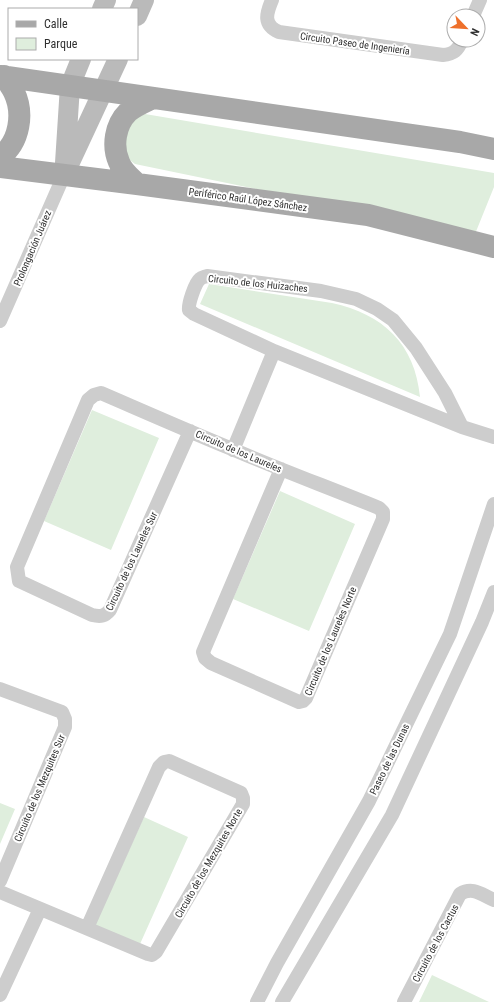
<svg xmlns="http://www.w3.org/2000/svg" width="494" height="1002" font-family="'Roboto Condensed',sans-serif">
  <rect width="100%" height="100%" fill="#fff"/>
  <path fill="#dfeedd" d="M145,114l349,59v14l-19,47 -340,-70 -8,-6 -3,-10 4,-20 6,-9z
    M209,284l123,19c51,11 83,41 88,94l-220,-93z
    M92,410l67,28 -48,112 -67,-29z
    M280,491l75,33 -46,107 -76,-32z
    M0,803l15,6 -15,35z
    M144,817l44,20 -48,107 -46,-17z
    M432,975l57,27h-70z"/>
  <g fill="none" stroke-linecap="round" stroke-linejoin="round">
    <path stroke="#cdcdcd" stroke-width="14" d="M272,0c-6,14 -9,25 7,32l164,23c11,-1 15,-5 19,-15
      M473,16l7,-16
      M0,321l64,-146
      M462,427l-17,-34 -29,-45 -23,-28 -16,-11 -21,-10 -35,-8 -114,-15c-2,1 -5,1 -7,3 -5,4 -12,25 -11,31l5,4 80,37 188,76 32,10
      M190,431l-80,179c-5,6 -9,7 -18,5l-73,-34 -2,-14 71,-167 6,-5 7,-2c44,19 87,38 131,56 49,21 98,39 147,59l4,4v7l-77,179 -3,3 -4,1 -88,-39 -6,-5 -2,-6 78,-183
      M233,450l41,-99
      M0,689l62,23 3,7v8l-65,154
      M0,892l148,62 4,1 4,-3 87,-148v-6l-2,-5 -72,-32 -5,1 -5,5 -72,161
      M0,995l40,-86
      M257,1002l20,-39 92,-162 81,-167 44,-130
      M282,1002l110,-187 90,-193 12,-30
      M404,1002l56,-108c13,-8 22,1 34,6"/>
    <path stroke="#bababa" stroke-width="20" d="M102,9l4,-9
      M137,16l7,-16
      M65,163l5,-77 11,-27
      M64,175l54,-116"/>
    <path stroke="#a8a8a8" stroke-width="22" d="M0,76l460,66 34,7
      M0,157c20,-15 24,-44 14,-65 -3,-6 -7,-11 -10,-16
      M0,167l137,17 231,31 126,32
      M137,184c-7,-7 -15,-13 -18,-22 -7,-16 -4,-37 9,-50 7,-6 17,-10 25,-14"/>
  </g>
  <g text-anchor="middle" stroke-width="4" stroke-linejoin="round" paint-order="stroke">
    <g font-size="10" fill="#303030" stroke="#fff">
      <text transform="translate(355 43) rotate(8)" y="4">Circuito Paseo de Ingeniería</text>
      <text transform="translate(248 199) rotate(8)" y="4">Periférico Raúl López Sánchez</text>
      <text transform="translate(32 248) rotate(-67)" y="4">Prolongación Juárez</text>
      <text transform="translate(258 283) rotate(6)" y="4">Circuito de los Huizaches</text>
      <text transform="translate(239 451) rotate(23)" y="4">Circuito de los Laureles</text>
      <text transform="translate(131 561) rotate(-65)" y="4">Circuito de los Laureles Sur</text>
      <text transform="translate(330 641) rotate(-67)" y="4">Circuito de los Laureles Norte</text>
      <text transform="translate(389 759) rotate(-64)" y="4">Paseo de las Dunas</text>
      <text transform="translate(39 788) rotate(-67)" y="4">Circuito de los Mezquites Sur</text>
      <text transform="translate(208 863) rotate(-60)" y="4">Circuito de los Mezquites Norte</text>
      <text transform="translate(435 943) rotate(-62)" y="4">Circuito de los Cactus</text>
    </g>
  </g>
  <rect x="8" y="8" width="130" height="52" fill="#ffffff" stroke="#acacac"/>
  <rect x="16" y="21" width="20" height="6" fill="#a8a8a8" stroke="#acacac"/>
  <text x="44" y="28" font-size="12" fill="#303030">Calle</text>
  <rect x="16" y="38" width="20" height="12" fill="#dfeedd" stroke="#acacac"/>
  <text x="44" y="48" font-size="12" fill="#303030">Parque</text>
  <g transform="translate(466 28) rotate(115)"><circle r="19" fill="#ffffff" stroke="#acacac"/>
  <path d="M0-3L7 15L0 10L-7 15Z" fill="#ee702b"/>
  <text y="-6" font-size="11" font-weight="bold" text-anchor="middle" fill="#303030">N</text>
  </g>
</svg>
